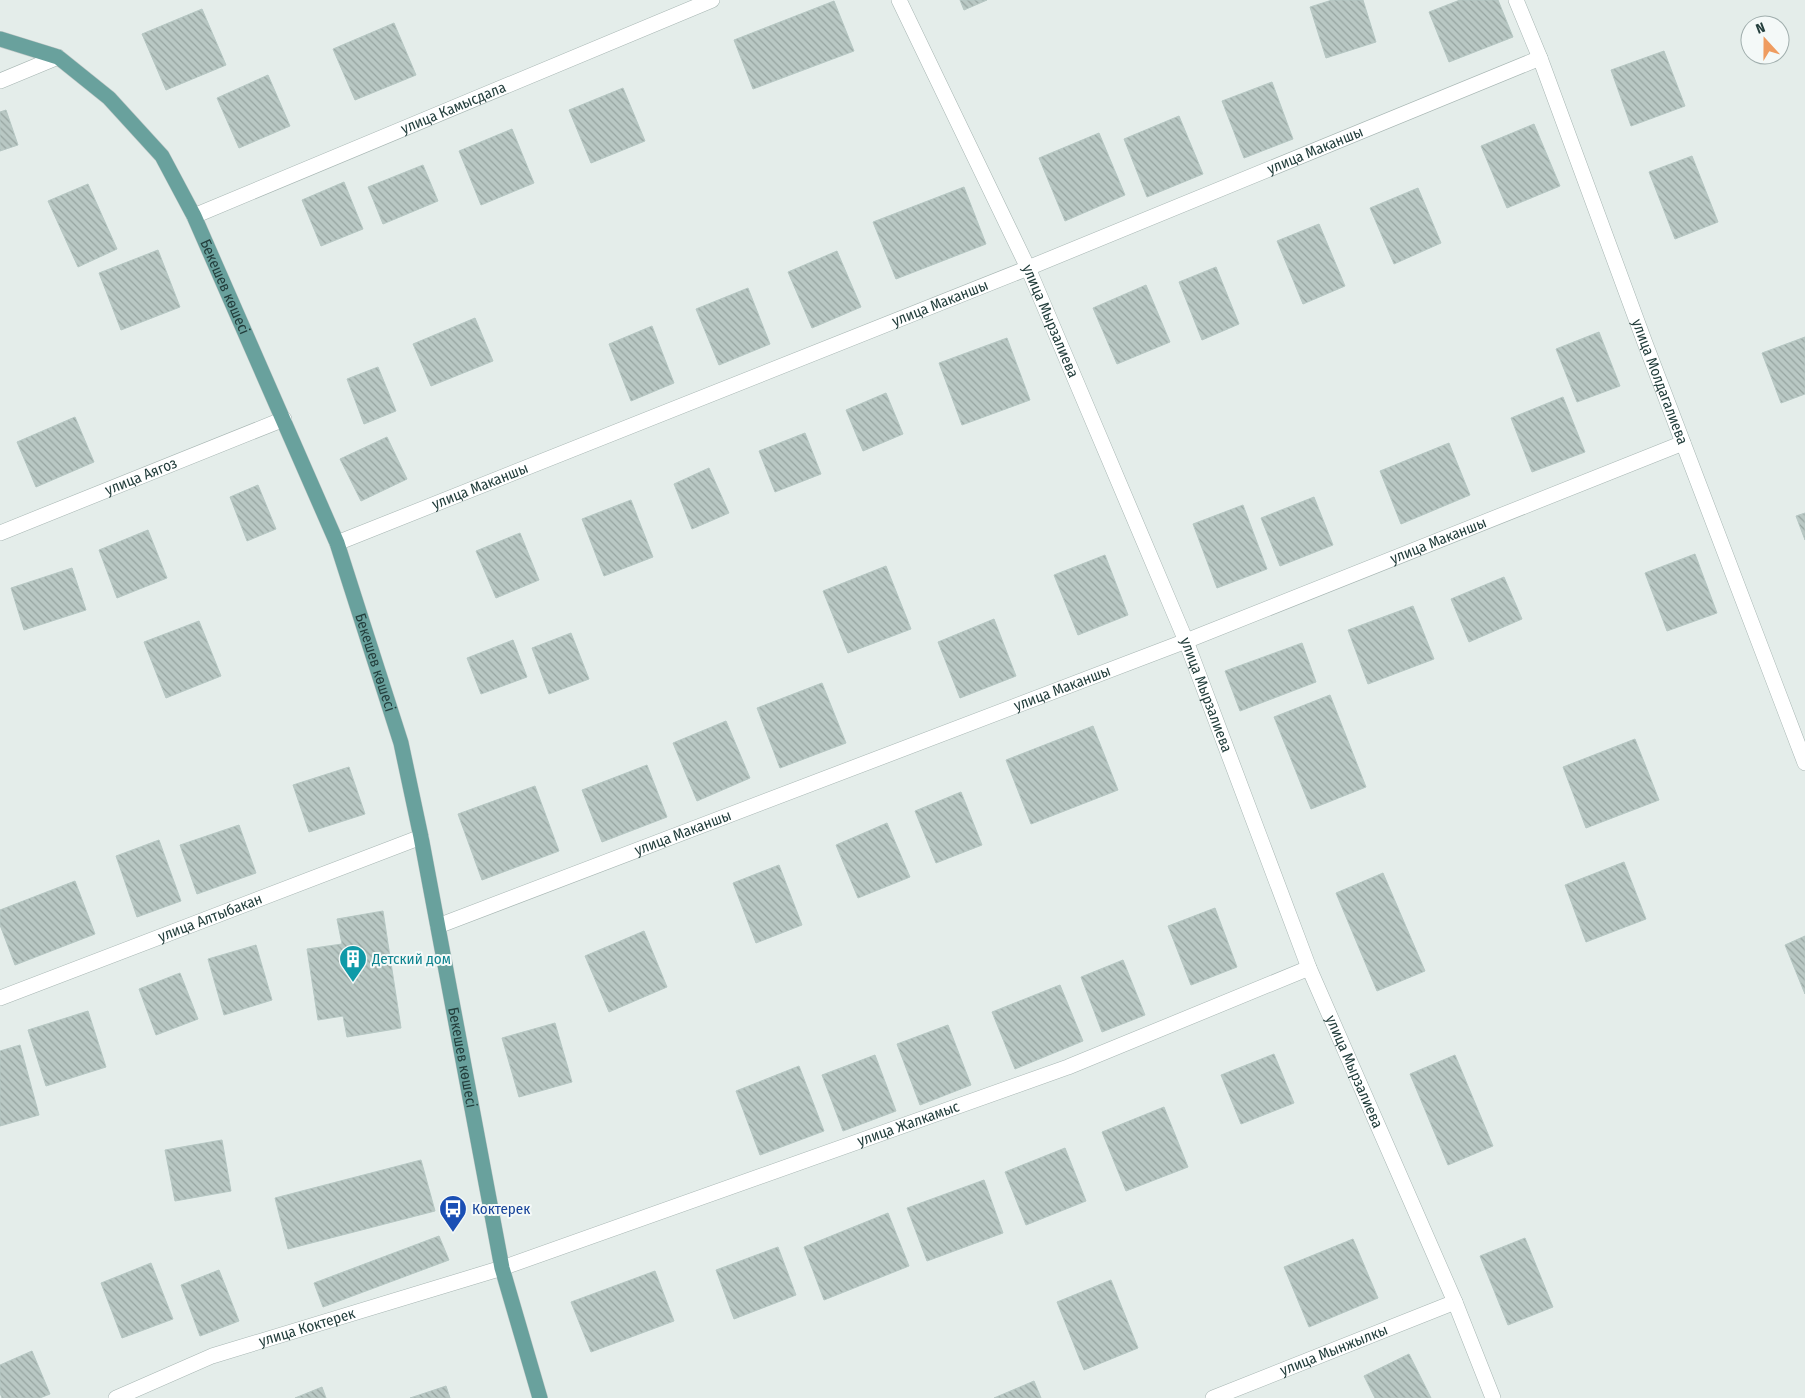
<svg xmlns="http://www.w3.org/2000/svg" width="1805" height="1398" font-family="'Fira Sans Condensed',sans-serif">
  <defs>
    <pattern id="building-back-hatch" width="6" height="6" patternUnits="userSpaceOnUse" patternTransform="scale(1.25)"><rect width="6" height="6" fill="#b9c8c4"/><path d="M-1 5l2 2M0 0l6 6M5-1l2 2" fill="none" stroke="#96a4a0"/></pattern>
  </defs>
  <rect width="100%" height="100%" fill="#e4edea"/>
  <path fill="url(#building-back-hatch)" stroke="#b6c7c3" d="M960,0h27l-23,10z
    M1332,0h31l13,42 -50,16 -16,-51z
    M1460,0h38l15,37 -64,25 -20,-50z
    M834,1l20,50 -101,38 -19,-49z
    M202,9l24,56 -60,25 -24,-56z
    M394,23l22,52 -61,25 -22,-51z
    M1664,51l21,55 -54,20 -20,-56z
    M268,75l22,51 -51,22 -22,-50z
    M1272,82l21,57 -49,19 -22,-57z
    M623,88l22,53 -54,22 -22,-53z
    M6,110l12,35 -18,6v-39z
    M1179,116l24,58 -56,23 -23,-58z
    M1534,124l26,62 -53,22 -26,-62z
    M512,129l22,54 -53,22 -22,-54z
    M1099,133l26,62 -60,26 -26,-63z
    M1692,156l26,66 -43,17 -26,-67z
    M423,165l15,36 -55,23 -15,-37z
    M344,182l19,47 -42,17 -19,-46z
    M88,184l29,65 -39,18 -30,-66z
    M964,187l22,57 -90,35 -23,-57z
    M1418,188l23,55 -47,21 -24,-56z
    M1319,224l26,62 -42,18 -26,-63z
    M158,250l22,57 -59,23 -22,-57z
    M837,251l24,56 -49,21 -24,-56z
    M1216,267l23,57 -37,16 -23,-58z
    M1146,285l24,57 -53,22 -24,-56z
    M748,288l22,56 -51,21 -23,-56z
    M475,318l18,43 -62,25 -18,-42z
    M652,326l22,57 -43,18 -22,-57z
    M1599,332l21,54 -43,16 -21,-53z
    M1805,337v57l-24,9 -19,-50z
    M1007,338l23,62 -68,25 -23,-62z
    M378,367l18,44 -32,13 -17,-45z
    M886,393l17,41 -40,17 -17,-41z
    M1563,397l22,55 -53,20 -21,-54z
    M75,417l19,45 -58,25 -19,-45z
    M805,433l16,41 -46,18 -16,-41z
    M387,437l20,42 -46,22 -21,-42z
    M1449,443l21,52 -69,29 -21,-53z
    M709,468l20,45 -37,16 -18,-45z
    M258,485l18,44 -29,12 -17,-44z
    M1314,497l19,48 -53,21 -19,-48z
    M631,500l22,57 -49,19 -22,-57z
    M1243,505l24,64 -50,19 -24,-64z
    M1805,513v27l-9,-24z
    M148,530l19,48 -50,20 -18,-48z
    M520,533l19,47 -43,18 -20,-47z
    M1695,554l22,59 -50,18 -22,-58z
    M1105,555l23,60 -50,20 -24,-60z
    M886,566l25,63 -63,24 -25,-62z
    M72,568l14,42 -62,20 -13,-42z
    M1504,577l18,42 -53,23 -18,-43z
    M1413,606l21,53 -66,25 -20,-54z
    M994,619l22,57 -56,22 -22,-56z
    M199,621l22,55 -55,22 -22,-56z
    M571,633l18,46 -40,15 -17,-46z
    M513,640l14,37 -46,17 -14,-36z
    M1302,643l14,39 -76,29 -15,-40z
    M822,683l24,60 -66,25 -23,-60z
    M1330,695l36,92 -55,22 -37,-92z
    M726,721l24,57 -53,23 -24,-58z
    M1093,726l25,64 -87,34 -25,-64z
    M1635,739l24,61 -73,28 -23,-61z
    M647,765l20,52 -65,25 -20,-52z
    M349,767l16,47 -56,18 -16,-47z
    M535,786l24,65 -77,29 -24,-66z
    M961,792l21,53 -46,18 -21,-52z
    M887,823l23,54 -52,21 -22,-53z
    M239,825l17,48 -59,21 -17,-49z
    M159,840l22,61 -44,16 -21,-61z
    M1624,862l22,57 -60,23 -21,-57z
    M779,865l23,60 -46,18 -23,-60z
    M1383,873l42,98 -48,20 -41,-98z
    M75,881l20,53 -80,31 -15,-40v-15z
    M1215,908l22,59 -46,18 -23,-59z
    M383,911l18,117 -54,9 -4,-21 -25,4 -11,-71 35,-5 -5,-25z
    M644,931l23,56 -58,25 -24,-56z
    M1805,936v58l-20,-49z
    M256,945l16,55 -48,15 -16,-56z
    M1123,960l22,55 -43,17 -21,-55z
    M180,973l18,46 -42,16 -17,-46z
    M1060,985l23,56 -68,28 -23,-57z
    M88,1011l18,56 -60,19 -18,-56z
    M555,1023l17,59 -53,15 -17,-59z
    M948,1025l23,60 -51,20 -23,-61z
    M20,1045l19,70 -39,11v-75z
    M1274,1054l20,49 -53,21 -20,-49z
    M875,1055l21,56 -53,20 -21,-56z
    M1455,1055l38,91 -45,19 -38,-91z
    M799,1066l25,65 -64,24 -24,-64z
    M1164,1107l24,60 -62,24 -24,-59z
    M222,1140l9,51 -56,10 -10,-51z
    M1065,1148l21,53 -60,24 -21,-53z
    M421,1160l14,51 -147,38 -13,-51z
    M984,1180l19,53 -76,28 -20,-53z
    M888,1213l21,53 -85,34 -20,-53z
    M439,1236l10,24 -126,47 -9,-24z
    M1525,1238l28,69 -45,18 -28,-69z
    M1353,1239l25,59 -69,29 -25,-60z
    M778,1247l18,48 -62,24 -18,-49z
    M151,1263l22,56 -51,19 -21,-55z
    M219,1270l20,51 -39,15 -19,-51z
    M655,1271l19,50 -83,31 -20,-50z
    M1111,1280l27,68 -54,22 -27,-68z
    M32,1351l18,43 -10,4h-38l-2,-5v-28z
    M1409,1354l22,44h-56l-11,-22z
    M1034,1381l7,17h-47z
    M446,1386l4,12h-40z
    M322,1387l4,11h-31z"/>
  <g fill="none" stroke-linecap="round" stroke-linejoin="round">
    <defs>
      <g id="minor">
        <path id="s1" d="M899,0l129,268 158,373 123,327 146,334 38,96"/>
        <path id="s2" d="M1516,0l24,58 105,285 160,420"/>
        <path d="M0,81l58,-24"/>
        <path id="s3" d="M194,216l518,-216"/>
        <path id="s4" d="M0,533l284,-114"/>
        <path id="s5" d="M337,543l691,-275 512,-210"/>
        <path id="s6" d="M438,926l748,-285 497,-198"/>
        <path id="s7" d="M0,998l421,-161"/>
        <path id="s8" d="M116,1398l96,-42 290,-88 566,-201 241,-99"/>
        <path id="s9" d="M1213,1398l242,-96"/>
      </g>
      <g id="major">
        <path id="s10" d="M0,39l58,18 51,41 53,58 32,60 143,327 64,200 20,94 81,431 38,130"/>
      </g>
    </defs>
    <use href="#minor" stroke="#a6b5b2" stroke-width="16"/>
    <use href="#major" stroke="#c1c9c8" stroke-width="16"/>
    <use href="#minor" stroke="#fff" stroke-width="15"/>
    <use href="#major" stroke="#69a19d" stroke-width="15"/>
  </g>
  <defs>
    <symbol id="building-pin" viewBox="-11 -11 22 30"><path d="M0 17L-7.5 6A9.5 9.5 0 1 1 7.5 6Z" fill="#0f9aa8" stroke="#f4f9f8"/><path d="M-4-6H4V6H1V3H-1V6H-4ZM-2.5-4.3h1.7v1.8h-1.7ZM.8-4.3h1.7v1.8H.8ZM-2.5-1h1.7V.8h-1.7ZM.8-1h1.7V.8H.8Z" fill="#fff"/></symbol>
    <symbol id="bus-pin" viewBox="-11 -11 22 30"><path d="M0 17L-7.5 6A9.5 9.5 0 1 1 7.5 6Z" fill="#1a4fb4" stroke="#f4f9f8"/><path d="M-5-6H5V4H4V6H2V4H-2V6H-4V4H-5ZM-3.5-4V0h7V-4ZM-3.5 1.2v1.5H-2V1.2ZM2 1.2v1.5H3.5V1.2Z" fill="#fff"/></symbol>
  </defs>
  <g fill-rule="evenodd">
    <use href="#building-pin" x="337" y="943" width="32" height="43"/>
    <use href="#bus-pin" x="437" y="1193" width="32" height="43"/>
  </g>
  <g text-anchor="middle" stroke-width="4" stroke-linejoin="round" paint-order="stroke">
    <g font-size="15" fill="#233e3c" stroke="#f4f9f8">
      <text dy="5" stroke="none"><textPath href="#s3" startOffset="281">улица Камысдала</textPath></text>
      <text dy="5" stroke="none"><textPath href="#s5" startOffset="1054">улица Маканшы</textPath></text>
      <text dy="5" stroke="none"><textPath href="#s10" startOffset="350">Бекешев көшесі</textPath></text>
      <text dy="5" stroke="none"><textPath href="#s5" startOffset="649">улица Маканшы</textPath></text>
      <text dy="5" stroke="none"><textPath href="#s1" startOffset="355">улица Мырзалиева</textPath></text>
      <text dy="5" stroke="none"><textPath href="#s2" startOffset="408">улица Молдагалиева</textPath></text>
      <text dy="5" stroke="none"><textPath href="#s4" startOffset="152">улица Аягоз</textPath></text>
      <text dy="5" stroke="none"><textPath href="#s5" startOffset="154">улица Маканшы</textPath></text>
      <text dy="5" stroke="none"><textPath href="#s6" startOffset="1072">улица Маканшы</textPath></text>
      <text dy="5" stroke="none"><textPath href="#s10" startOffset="755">Бекешев көшесі</textPath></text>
      <text dy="5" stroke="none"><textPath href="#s6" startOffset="668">улица Маканшы</textPath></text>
      <text dy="5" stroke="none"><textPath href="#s1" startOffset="760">улица Мырзалиева</textPath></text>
      <text dy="5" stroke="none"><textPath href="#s6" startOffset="262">улица Маканшы</textPath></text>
      <text dy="5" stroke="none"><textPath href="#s7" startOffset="225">улица Алтыбакан</textPath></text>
      <text dy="5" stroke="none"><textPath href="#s10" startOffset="1160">Бекешев көшесі</textPath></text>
      <text dy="5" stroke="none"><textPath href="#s1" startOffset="1165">улица Мырзалиева</textPath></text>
      <text dy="5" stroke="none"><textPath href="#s8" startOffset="839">улица Жалкамыс</textPath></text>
      <text dy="5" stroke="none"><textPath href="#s8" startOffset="204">улица Коктерек</textPath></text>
      <text dy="5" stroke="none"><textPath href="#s9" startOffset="130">улица Мынжылкы</textPath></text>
    </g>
    <g font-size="15" fill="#0d838f" stroke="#f4f9f8" text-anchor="start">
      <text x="372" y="964">Детский дом</text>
    </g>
    <g font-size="15" fill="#164399" stroke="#f4f9f8" text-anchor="start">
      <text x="472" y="1214">Коктерек</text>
    </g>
  </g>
  <g transform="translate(1765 40) rotate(339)"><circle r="24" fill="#f4f9f8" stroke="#a0aead"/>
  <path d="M0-4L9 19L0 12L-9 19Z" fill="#ef9c60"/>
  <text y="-8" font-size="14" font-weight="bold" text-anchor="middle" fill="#233e3c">N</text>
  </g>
</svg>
